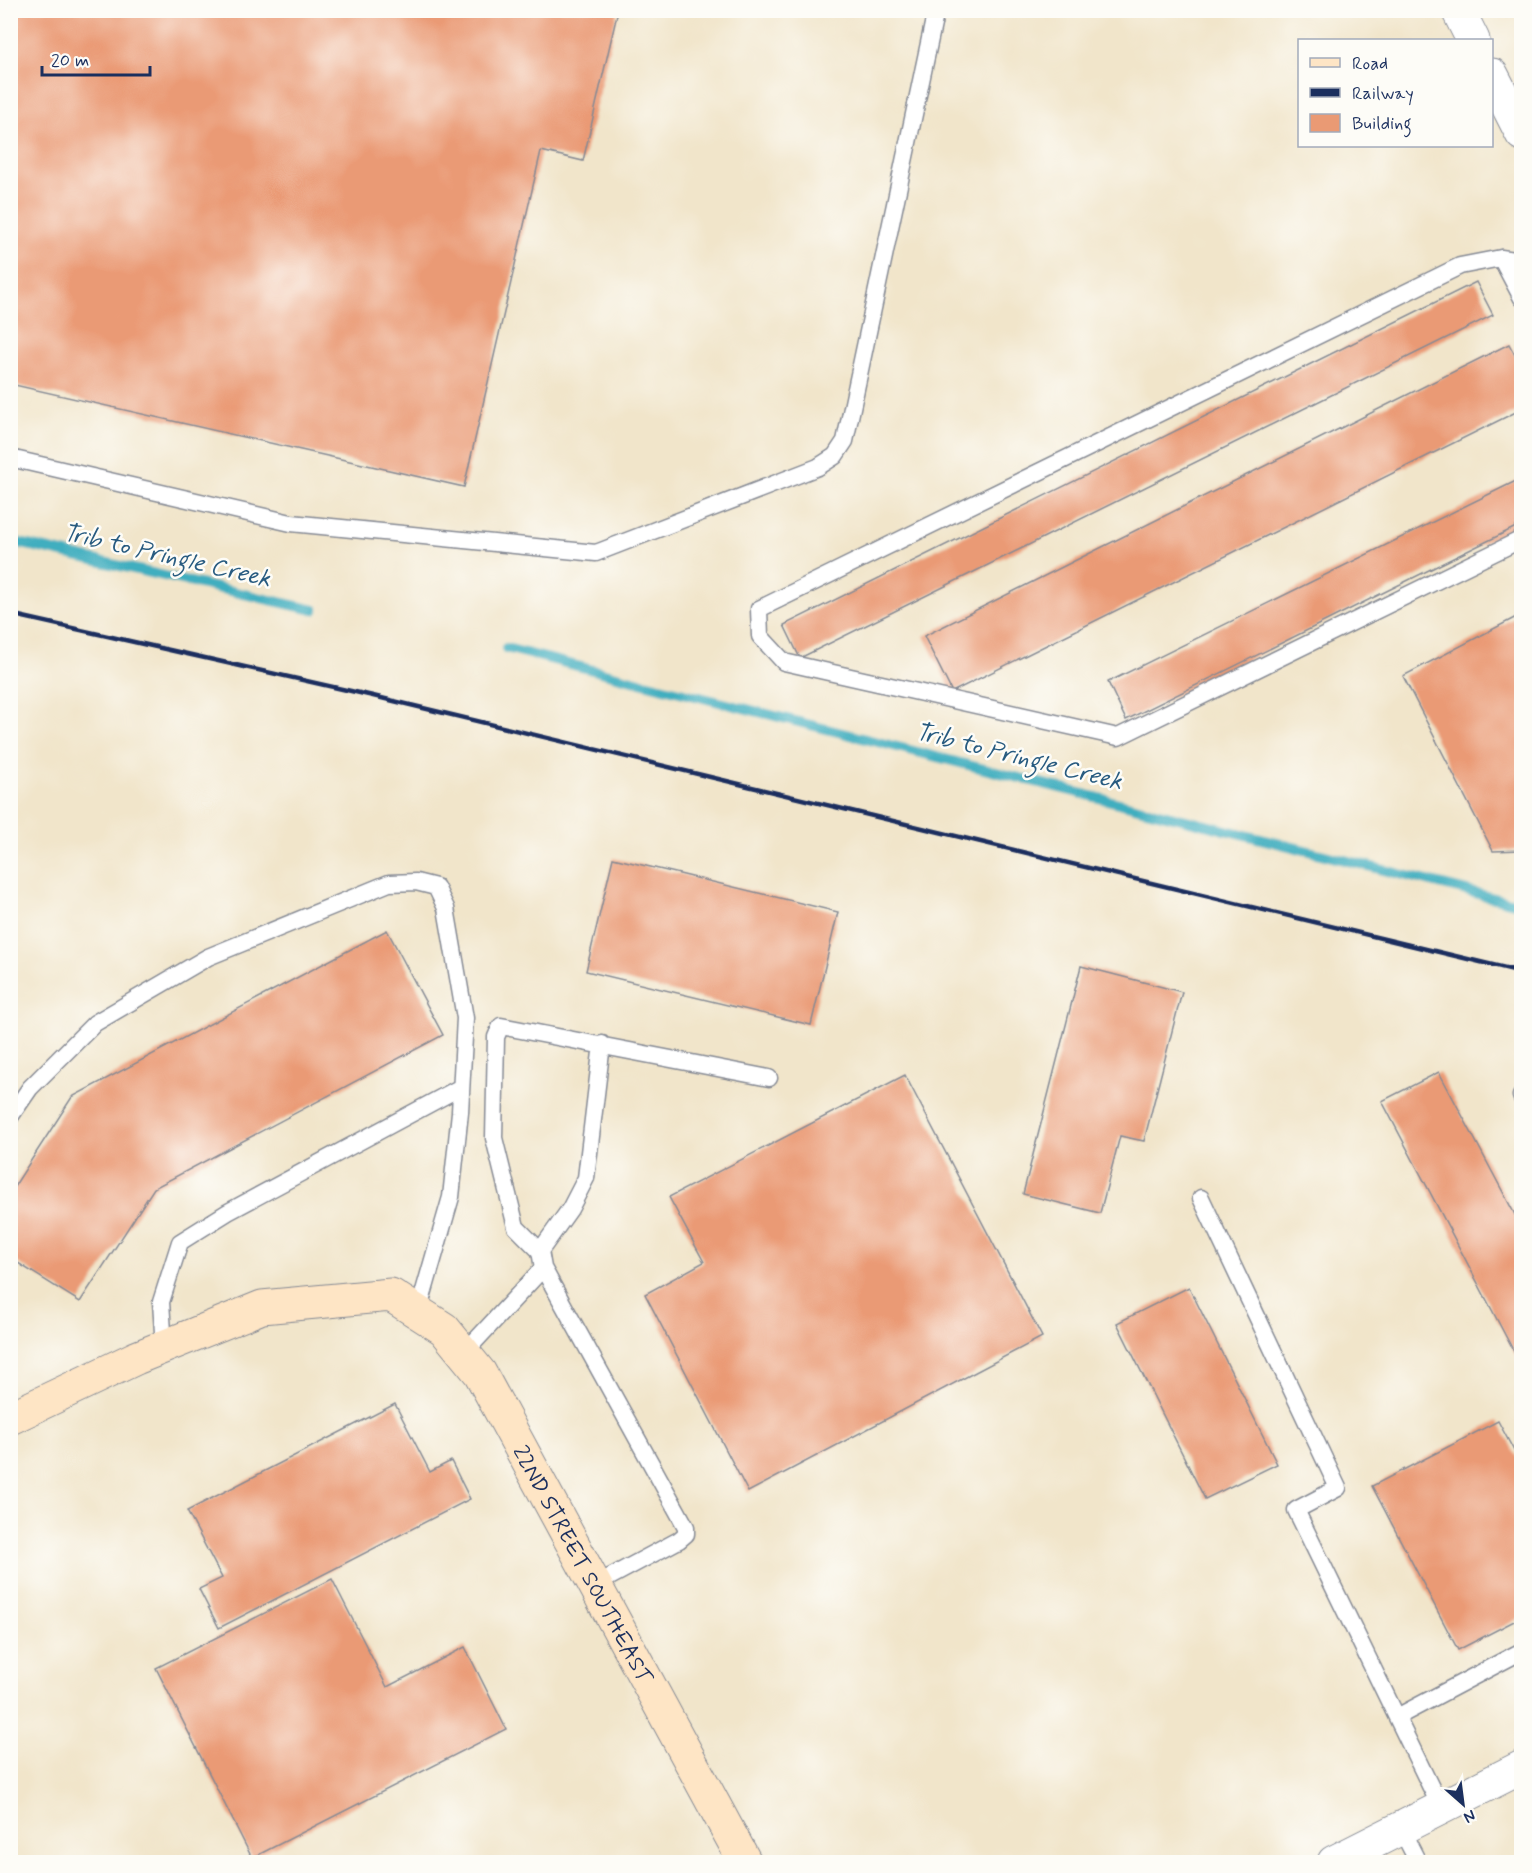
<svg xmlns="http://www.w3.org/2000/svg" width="1532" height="1873" font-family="Mynerve,sans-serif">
  <rect width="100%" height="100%" fill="#fdfcf7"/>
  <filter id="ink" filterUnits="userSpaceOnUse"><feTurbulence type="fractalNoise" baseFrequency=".0167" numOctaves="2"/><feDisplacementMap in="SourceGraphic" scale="12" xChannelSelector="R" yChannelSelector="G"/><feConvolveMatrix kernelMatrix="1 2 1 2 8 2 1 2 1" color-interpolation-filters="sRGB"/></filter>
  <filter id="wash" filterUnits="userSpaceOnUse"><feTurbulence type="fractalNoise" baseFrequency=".008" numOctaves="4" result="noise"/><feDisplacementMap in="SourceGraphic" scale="24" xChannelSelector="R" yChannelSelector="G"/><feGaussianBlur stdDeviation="1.35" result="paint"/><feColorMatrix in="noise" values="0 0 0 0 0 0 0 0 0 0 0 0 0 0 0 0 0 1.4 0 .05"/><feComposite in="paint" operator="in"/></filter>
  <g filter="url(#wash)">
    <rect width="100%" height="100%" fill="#f1e5ca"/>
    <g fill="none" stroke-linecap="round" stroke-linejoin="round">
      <path stroke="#41aebf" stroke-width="10" d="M10,541l304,69
        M506,648l1016,257"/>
    </g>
    <g id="blocks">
      <path fill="#ea9a74" d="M10,10h608l-35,151 -42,-10 -77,336 -454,-103z
        M1476,282l17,33 -693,343 -16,-33z
        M1509,344l13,24v41l-570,283 -28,-56z
        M1522,478v46l-396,196 -18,-38z
        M1522,614v236l-29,1 -90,-175z
        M613,858l225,54 -27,113 -225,-54z
        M387,930l56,105 -289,153 -74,114 -70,-44v-65l62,-96z
        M1081,966l101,26 -38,149 -24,-5 -20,77 -77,-19z
        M1439,1072l83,156v139l-140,-266z
        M905,1075l137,262 -294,155 -103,-198 59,-32 -35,-65z
        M1189,1287l88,177 -72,35 -88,-176z
        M395,1404l35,68 21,-11 19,38 -251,129 -20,-39 23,-11 -35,-67z
        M1498,1421l24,45v151l-64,33 -86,-164z
        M332,1579l55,108 78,-40 41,82 -254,129 -96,-190z"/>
    </g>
  </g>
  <g filter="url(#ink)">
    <use href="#blocks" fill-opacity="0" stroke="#868a94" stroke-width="1.5"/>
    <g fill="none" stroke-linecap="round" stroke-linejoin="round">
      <defs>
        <path id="lane" d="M1501,258l21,40
          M1522,261l-21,-3 -41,8 -701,343 1,27 24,26 334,75 404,-198
          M10,458l281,65 305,30 222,-86 17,-11 10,-15 91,-431
          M1521,1096l1,2
          M10,1117l20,-29 65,-65 113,-66 181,-74 27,-1 20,5 10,21 19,110 -5,94 -9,85 -33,115
          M1201,1198l137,290 -42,22 145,298
          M540,1251l30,-42 16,-31 16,-134
          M543,1268l-3,-17 -24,-24 -22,-89 2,-101 5,-11 268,52
          M164,1347l-3,-45 19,-60 48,-30 233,-125
          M464,1353l79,-85 143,259v7l-7,6 -84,45
          M1397,1717l125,-66
          M1401,1829l17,33"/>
        <path id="street" d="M1458,10l15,30
          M1492,75l30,59
          M1334,1862l188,-95"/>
        <g id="secondary">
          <path id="s1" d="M10,1418l126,-60 126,-51 129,-12 53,34 36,44 265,489"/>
        </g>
      </defs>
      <use href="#lane" stroke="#868a94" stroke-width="19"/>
      <use href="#street" stroke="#868a94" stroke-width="35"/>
      <use href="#secondary" stroke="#868a94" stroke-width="35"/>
      <use href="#lane" stroke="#fff" stroke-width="16"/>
      <use href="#street" stroke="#fff" stroke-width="33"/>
      <use href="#secondary" stroke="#fee5c5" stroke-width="33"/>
      <path stroke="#1b2f5e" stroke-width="4.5" d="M10,614l363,82 1149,276"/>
    </g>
  </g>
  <g text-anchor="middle" stroke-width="5" stroke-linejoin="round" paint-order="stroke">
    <g font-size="22" fill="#1b2f5e" stroke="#fdfcf7">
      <text dy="8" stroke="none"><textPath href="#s1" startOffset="742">22ND STREET SOUTHEAST</textPath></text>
    </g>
    <g font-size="24" font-style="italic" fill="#285b80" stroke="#fdfcf7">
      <text transform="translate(167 555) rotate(13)" y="8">Trib to Pringle Creek</text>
      <text transform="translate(1019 756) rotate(14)" y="8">Trib to Pringle Creek</text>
    </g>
  </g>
  <rect width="1532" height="1873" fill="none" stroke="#fdfcf7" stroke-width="36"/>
  <rect x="1298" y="39" width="195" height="108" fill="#fdfcf7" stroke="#a3aaba" stroke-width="1.5"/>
  <rect x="1310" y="58" width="30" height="9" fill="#fee5c5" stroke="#a3aaba" stroke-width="1.5"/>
  <text x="1352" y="69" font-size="18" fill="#1b2f5e">Road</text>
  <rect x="1310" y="88" width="30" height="9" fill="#1b2f5e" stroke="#a3aaba" stroke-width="1.5"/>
  <text x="1352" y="99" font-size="18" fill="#1b2f5e">Railway</text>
  <rect x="1310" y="114" width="30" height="18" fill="#ea9a74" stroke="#a3aaba" stroke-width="1.5"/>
  <text x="1352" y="129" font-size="18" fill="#1b2f5e">Building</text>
  <g transform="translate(1463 1804) rotate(152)" stroke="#fdfcf7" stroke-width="4.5" paint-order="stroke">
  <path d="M0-4.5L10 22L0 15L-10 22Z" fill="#1b2f5e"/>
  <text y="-9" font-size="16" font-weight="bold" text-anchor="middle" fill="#1b2f5e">N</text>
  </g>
  <path d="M42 66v9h108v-9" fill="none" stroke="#1b2f5e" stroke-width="3"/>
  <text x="51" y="66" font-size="18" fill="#1b2f5e" stroke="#fdfcf7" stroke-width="4.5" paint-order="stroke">20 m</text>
</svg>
